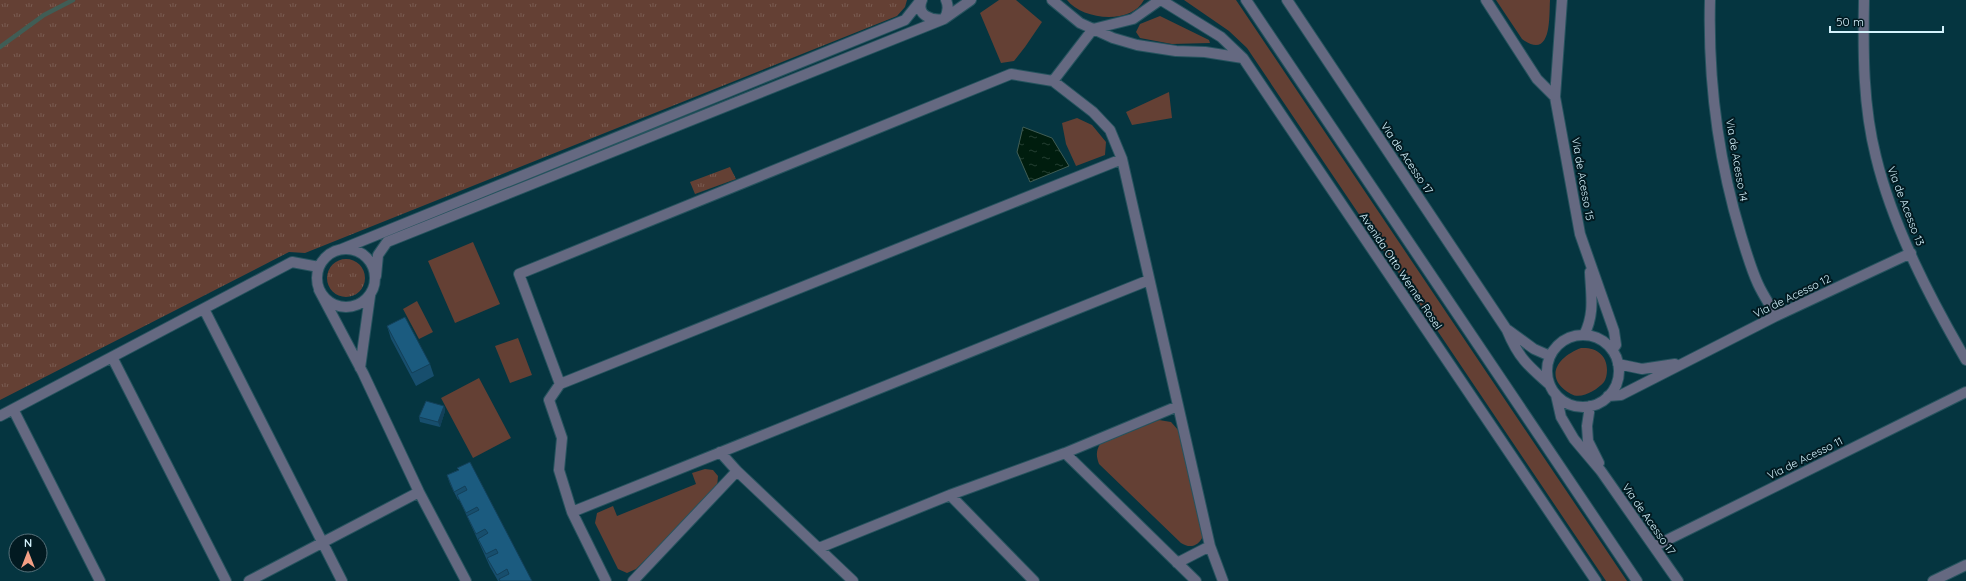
<svg xmlns="http://www.w3.org/2000/svg" width="1966" height="581" font-family="Quicksand,sans-serif">
  <defs>
    <pattern id="grass-tufts" width="24" height="20" patternUnits="userSpaceOnUse"><rect width="24" height="20" fill="#644034"/><path d="M3 7l-1-3M5 7V3M7 7l1-3M15 17l-1-3M17 17v-4M19 17l1-3" fill="none" stroke="#795c52"/></pattern>
    <pattern id="water-ripples" width="26" height="14" patternUnits="userSpaceOnUse"><rect width="26" height="14" fill="#001d0e"/><path d="M2 4q2-2 4 0t4 0M15 11q2-2 4 0t4 0" fill="none" stroke="#243e32"/></pattern>
  </defs>
  <rect width="100%" height="100%" fill="#053540"/>
  <path fill="url(#grass-tufts)" d="M0,0h907l-2,7 -8,9 -592,237 -16,-1 -289,148z
    M730,167l6,12 -41,15 -5,-12z
    M327 278a19 19 0 1 1 38 0a19 19 0 1 1-38 0Z"/>
  <path fill="#644034" d="M999,0h17l26,22 -17,25 -11,14 -13,2 -21,-50z
    M1067,0h77c-13,25 -62,20 -77,0z
    M1184,0h52l391,581h-21l-359,-533 -18,-17z
    M1496,0h54c-1,17 2,61 -28,39z
    M1160,16l49,24 1,3 -38,1 -32,-6 -4,-6 4,-8z
    M1169,92l3,26 -40,7 -6,-13z
    M1077,118l15,7 14,17 -1,13 -29,11 -10,-22 -4,-21z
    M473,242l27,62 -45,19 -27,-62z
    M417,301l16,31 -14,7 -16,-30z
    M518,338l14,37 -22,8 -15,-37z
    M1581,348c14,-1 26,6 26,22 0,4 -1,9 -3,12 -7,8 -23,18 -33,12 -28,-16 -14,-37 10,-46z
    M479,378l32,60 -38,20 -32,-60z
    M1159,420l12,2 8,9 24,105c-4,10 -13,13 -22,7l-82,-79c-3,-8 -3,-13 1,-20z
    M705,469l8,1 5,6 -1,12 -81,81 -9,4 -9,-4 -23,-46 2,-10 16,-7 4,10 79,-32 -4,-11z"/>
  <path fill="url(#water-ripples)" stroke="#405d55" d="M1023,127l29,11 17,28 -39,16 -13,-30z"/>
  <g fill="none" stroke-linecap="round" stroke-linejoin="round">
    <path stroke="#405d55" stroke-width="4.5" d="M0,47l44,-32 29,-15"/>
    <defs>
      <path id="minor" d="M922,0c-7,15 10,21 22,19 4,-6 5,-12 2,-19
        M1052,0l28,23 33,15 24,7 39,6 29,1 38,6
        M1161,0l60,37 22,21 353,523
        M1246,0l391,581
        M1287,0l220,330c11,27 21,36 43,55
        M1486,0l51,79 18,18
        M1562,0l-7,97 25,137 34,97 2,14 -4,5
        M1710,0c-2,79 8,159 31,235 5,16 10,34 17,49 5,11 12,21 18,32
        M1864,0c-1,53 -1,106 12,157 17,70 54,141 90,203
        M1053,81l40,-52 40,-10 27,-19
        M317 278a29 29 0 1 1 58 0a29 29 0 1 1-58 0Z
        M342,249l563,-229 16,-20
        M376,276l2,-21 9,-13 557,-223 27,-19
        M319,290l44,83 56,119 47,89
        M204,309l138,272
        M1508,330l26,19 16,7
        M1584,335c11,-21 7,-40 6,-63
        M1547 371a36 36 0 1 1 72 0a36 36 0 1 1-72 0Z
        M112,357l114,224
        M1618,364l24,5 33,-5
        M360,368l10,-72
        M560,384l562,-225
        M1556,395l5,22 13,22 27,32 77,110
        M1608,396l13,-1 155,-79 135,-63
        M1590,406l-3,20 1,15 11,22
        M13,409l87,172
        M0,416l292,-154 27,5
        M720,452l17,19
        M1065,453l131,128
        M950,495l84,86
        M572,512l577,-232
        M1655,546l311,-154
        M819,548l131,-53 115,-42 113,-47
        M1177,563l33,-17
        M249,581l170,-89
        M606,581l-34,-69 -13,-42 3,-32 -13,-38 11,-16 -41,-110 492,-200 42,7 40,31 17,18 12,29 88,387 13,35
        M633,581l104,-110 116,110
        M1933,581l33,-16"/>
    </defs>
    <use href="#minor" stroke="#26535e" stroke-width="12"/>
    <use href="#minor" stroke="#656981" stroke-width="10"/>
  </g>
  <path fill="#174e6d" d="M387,326l43,38 4,12 -18,10 -25,-47z
    M444,406l1,5 -5,16 -20,-5 -1,-5z
    M458,470l74,111h-34l-8,-14 -9,-20 -22,-48 -1,1 -8,-16 -3,-9z"/>
  <path fill="#134059" d="M444,406l1,5 -5,16 -2,-5z"/>
  <path fill="#1b5b7f" stroke="#134059" d="M405,317l25,47 -18,9 -25,-47z
    M426,401l18,5 -6,16 -19,-5z
    M470,462l62,119h-32l-1,-2 10,-5 -2,-5 -10,6 -10,-17 11,-5 -2,-4 -10,5 -8,-15 10,-6 -3,-4 -9,5 -9,-18 12,-6 -2,-3 -11,6 -9,-18 10,-5 -2,-4 -11,6 -7,-17 12,-5 -2,-2z"/>
  <g text-anchor="middle" stroke-width="4" stroke-linejoin="round" paint-order="stroke">
    <g font-size="11" fill="#d4f2fc" stroke="#021a21">
      <text transform="translate(1407 158) rotate(56)" y="4">Via de Acesso 17</text>
      <text transform="translate(1737 160) rotate(80)" y="4">Via de Acesso 14</text>
      <text transform="translate(1583 179) rotate(80)" y="4">Via de Acesso 15</text>
      <text transform="translate(1906 206) rotate(69)" y="4">Via de Acesso 13</text>
      <text transform="translate(1401 271) rotate(56)" y="4">Avenida Otto Werner Rosel</text>
      <text transform="translate(1792 296) rotate(-26)" y="4">Via de Acesso 12</text>
      <text transform="translate(1805 458) rotate(-26)" y="4">Via de Acesso 11</text>
      <text transform="translate(1649 519) rotate(55)" y="4">Via de Acesso 17</text>
    </g>
  </g>
  <g transform="translate(28 553)"><circle r="19" fill="#021a21" stroke="#567079"/>
  <path d="M0-3L7 15L0 10L-7 15Z" fill="#f39f85"/>
  <text y="-6" font-size="11" font-weight="bold" text-anchor="middle" fill="#d4f2fc">N</text>
  </g>
  <path d="M1830 26v6h113v-6" fill="none" stroke="#d4f2fc" stroke-width="2"/>
  <text x="1836" y="26" font-size="12" fill="#d4f2fc" stroke="#021a21" stroke-width="3" paint-order="stroke">50 m</text>
</svg>
